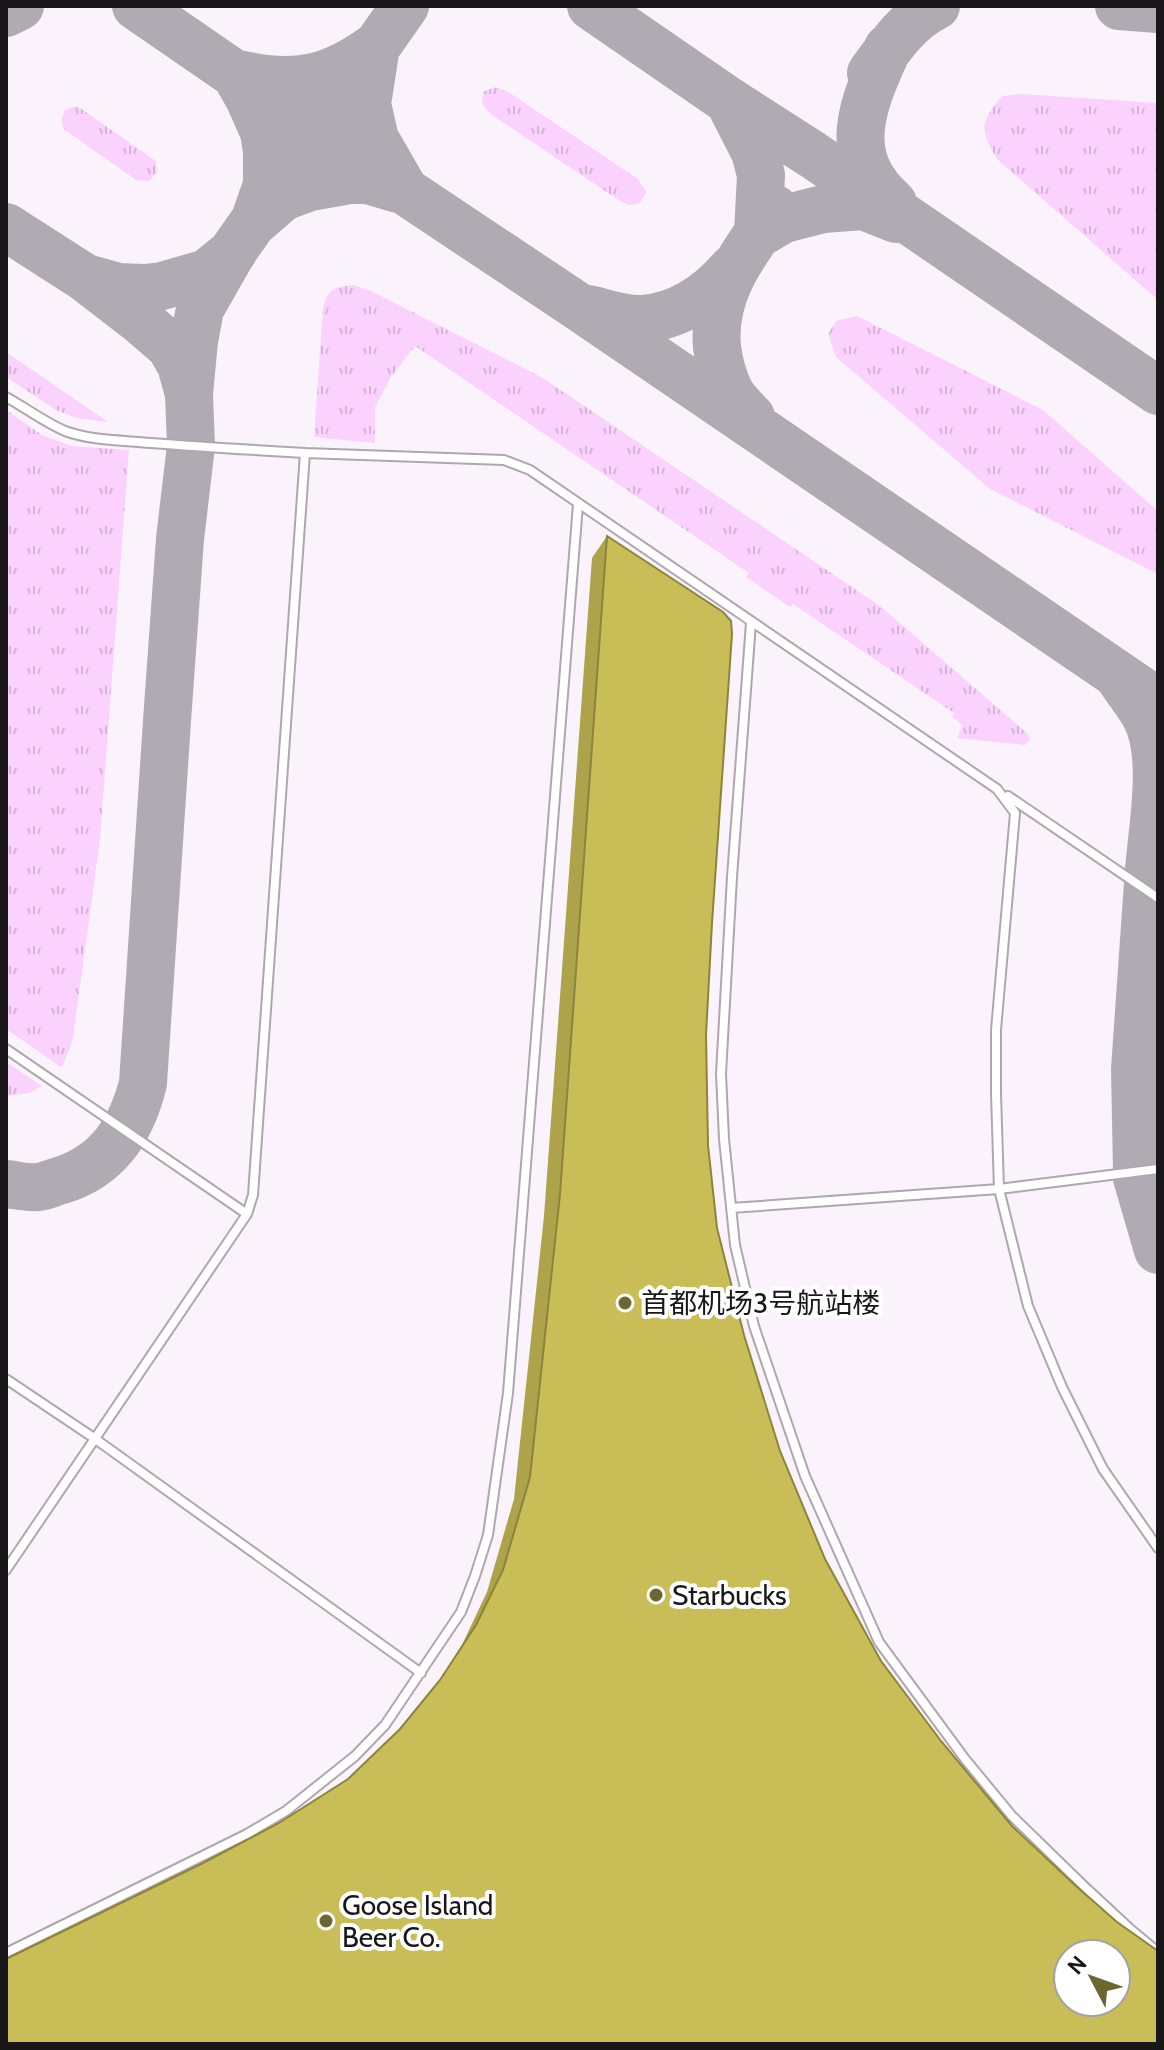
<svg xmlns="http://www.w3.org/2000/svg" width="1164" height="2050" font-family="Cabin,'Noto Sans SC',sans-serif">
  <defs>
    <pattern id="grass-tufts" width="24" height="20" patternUnits="userSpaceOnUse" patternTransform="scale(2)"><rect width="24" height="20" fill="#fad2fd"/><path d="M3 7l-1-3M5 7V3M7 7l1-3M15 17l-1-3M17 17v-4M19 17l1-3" fill="none" stroke="#d6b4d8"/></pattern>
  </defs>
  <rect width="100%" height="100%" fill="#faf3fb"/>
  <path fill="url(#grass-tufts)" d="M495,87l12,4 131,88 8,13 -6,11 -11,2 -12,-6 -125,-84 -10,-11 1,-12z
    M1021,94l137,9v197l-161,-141c-18,-31 -17,-35 5,-63z
    M77,106l79,55 1,12 -9,8 -12,-1 -72,-51 -3,-8 4,-11z
    M353,285l18,6 172,87 337,228 148,128 2,5 -5,6 -68,-7 6,-13 -11,-8 2,-4 -161,-109 -3,3 -44,-30 3,-4 -334,-227 -24,31 -16,30v36l-61,-6 9,-129c5,-19 11,-21 30,-23z
    M857,316l186,94 115,101v63l-168,-85 -154,-132 -8,-23 8,-13z
    M6,352l102,70 -32,-4 -20,-8 -50,-33z
    M6,410l36,25 30,11 57,4 -29,389 -27,199 -7,20 -5,9 -55,-38z
    M6,1062l36,24 -13,7 -23,3z"/>
  <g fill="none" stroke-linecap="round" stroke-linejoin="round">
    <path stroke="#b0abb2" stroke-width="48" d="M136,6l269,185 171,114 582,397
      M591,6l138,95 84,54 345,236
      M1119,6l39,3
      M6,13l14,-7
      M888,48c-25,55 -49,108 5,155
      M871,73c18,-25 36,-53 65,-67
      M239,74c55,13 91,6 137,-28l-9,58 8,35 27,47
      M237,77l12,21 15,34 3,19v34l-13,37 29,-25 27,-10 45,-8 16,2 27,8
      M729,101l26,51 6,23 -3,59 26,-15 39,-10 40,-3 33,13
      M6,227l78,50 57,44 29,25 11,19 8,29
      M89,279l29,8 26,1 18,-2 45,-13 26,-21
      M588,309c18,4 36,11 55,10 36,-3 67,-24 90,-51
      M751,417c-7,-7 -15,-15 -20,-23 -8,-15 -12,-31 -14,-47 -5,-56 28,-95 58,-138
      M1121,680c8,12 18,24 25,37 18,36 9,93 5,133
      M1158,834l-7,16 -2,19 -14,200 2,103v6l21,72
      M6,1184c10,1 21,4 32,3 8,-1 16,-5 24,-7 47,-15 70,-52 81,-97l24,-362 13,-182 11,-93 -2,-52 5,-53 6,-32 33,-58 172,-245"/>
    <defs>
      <path id="service" d="M6,397c20,11 38,25 59,34 27,10 58,9 86,12 51,4 102,7 154,10
        M751,623l-19,254 -11,197 3,65 11,106 19,81 51,150 74,166 86,117 47,57 75,73 42,39 29,24
        M1008,796l150,102
        M6,1049l241,165
        M731,1208l268,-19 159,-20
        M6,1379l88,59 327,235
        M6,1570l241,-356 6,-19 52,-742 199,7 26,10 467,319 18,24 -19,217v64l3,95 29,117 34,81 41,82 55,79
        M6,1953l241,-119 39,-23 69,-55 30,-31 76,-113 14,-36 13,-41 20,-142 70,-889"/>
    </defs>
    <use href="#service" stroke="#aea7ae" stroke-width="12"/>
    <use href="#service" stroke="#fff" stroke-width="8"/>
  </g>
  <path fill="#aca34a" d="M607,536l105,387 -6,112 2,110 9,83 27,107 36,116 45,108 -622,304 76,-40 69,-44 52,-50 36,-43 25,-39 26,-55 27,-93 30,-283 48,-658z"/>
  <path fill="#c8bd56" stroke="#8c843c" stroke-width="2" fill-rule="evenodd" d="M607,536l116,76 8,9 1,13 -20,289 -6,112 2,110 9,83 27,107 36,116 45,108 56,102 60,80 71,85 64,60 41,36 41,29v93h-1152v-85l197,-96 76,-40 69,-44 52,-50 40,-49 36,-55 27,-55 27,-93 30,-283zM1068,1954h48v48h-48z"/>
  <g fill="#6b6632" stroke="#fff" stroke-width="3">
    <circle cx="625" cy="1303" r="8"/>
    <circle cx="656" cy="1595" r="8"/>
    <circle cx="326" cy="1921" r="8"/>
  </g>
  <g text-anchor="middle" stroke-width="8" stroke-linejoin="round" paint-order="stroke">
    <g font-size="28" fill="#191619" stroke="#fff" text-anchor="start">
      <text x="641" y="1313">首都机场3号航站楼</text>
      <text x="672" y="1605">Starbucks</text>
      <text x="342" y="1915">Goose Island<tspan x="342" dy="32">Beer Co.</tspan></text>
    </g>
  </g>
  <rect width="1164" height="2050" fill="none" stroke="#191619" stroke-width="16"/>
  <g transform="translate(1092 1978) rotate(311)"><circle r="38" fill="#ffffff" stroke="#a3a2a3" stroke-width="2"/>
  <path d="M0-6L14 30L0 20L-14 30Z" fill="#6b6632"/>
  <text y="-12" font-size="22" font-weight="bold" text-anchor="middle" fill="#191619">N</text>
  </g>
</svg>
